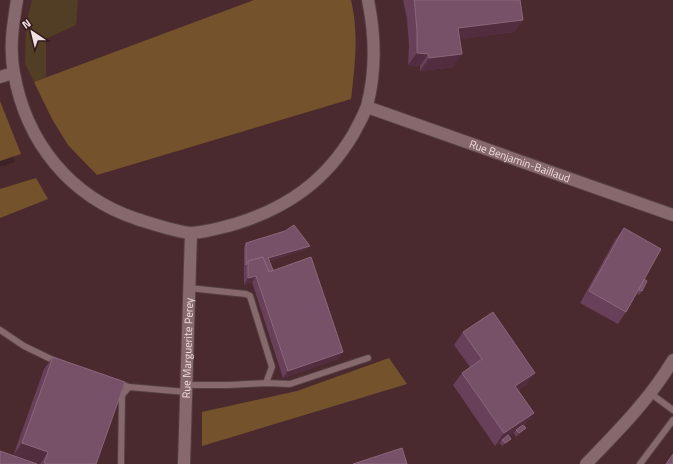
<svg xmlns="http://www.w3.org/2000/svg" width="673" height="464" font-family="'Titillium Web',sans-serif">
  <rect width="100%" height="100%" fill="#3d2327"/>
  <path fill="#4b2a2f" d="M0,0h673v464h-673v-297l15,-5 -15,-41z"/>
  <path fill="#523d25" d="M32,0h46l-2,25 -30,14v38l-12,5 -9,-19 1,-38z"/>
  <path fill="#74532c" d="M254,0h97c8,34 4,65 0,99l-254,76 -29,-30 -16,-26 -18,-37z
    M0,101l21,53 -21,7z
    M36,178l12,21 -48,19v-29z
    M389,358l18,26 -205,62v-34l95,-21z"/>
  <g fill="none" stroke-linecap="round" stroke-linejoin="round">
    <defs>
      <path id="service" d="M0,330l24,16 33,16
        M117,383l12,4
        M266,383l24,1 78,-26
        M186,385h43l37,-2 6,-16 -22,-71 -4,-2 -57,-6
        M650,393l23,17
        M121,464l1,-69 7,-8 57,5
        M640,464l33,-44"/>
      <g id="minor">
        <path d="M17,0c-4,24 -8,49 -3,73 12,69 56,124 123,146 13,4 42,14 55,14 14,-1 29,-5 43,-9 52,-16 91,-43 119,-91 4,-8 10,-18 13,-27 9,-34 8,-72 1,-106"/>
        <path d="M0,77l13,-4"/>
        <path id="s1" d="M367,107l306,108"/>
        <path id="s2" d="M184,464l7,-231"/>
        <path d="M586,464c31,-32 64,-65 87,-104"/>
      </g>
    </defs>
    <use href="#service" stroke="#543f42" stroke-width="8"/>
    <use href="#minor" stroke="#543f42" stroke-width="14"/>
    <use href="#service" stroke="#87686c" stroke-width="6"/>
    <use href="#minor" stroke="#87686c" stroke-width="12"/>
  </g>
  <path fill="#684059" d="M403,0h117l3,20 -9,12 -54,7 -7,28 -33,4v-5l-12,-1 1,-20 -2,-26z
    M624,228l20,51 -2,12 -3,4 -2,-2 -11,19 -8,12 -38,-21 35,-63z
    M246,243l61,6 -38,12 4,9 65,89 -55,19 -31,-96 -8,3v-38z
    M463,332l63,53 -8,5 7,35 -1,1 -1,6 -7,5 -2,-4 -5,3 2,3 -3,3 -6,4 -2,-3v-1l-5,4 -42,-61 9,-12 8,-6 -16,-22z
    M53,357l43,107h-58l-25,-8 31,-87z"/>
  <path fill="#512d3f" d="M523,20l-9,12 -65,9 9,-13z
    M417,53l11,1 -8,12 -12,-1z
    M462,54l-9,13 -33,4 9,-13z
    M310,246l-3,3 -42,13 3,-4z
    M256,276l-4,6 -8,3 4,-7z
    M343,352l-5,7 -55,19 5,-7z
    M535,373l-9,12 -20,14 9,-13z
    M534,413l-9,12 -8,6 -1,-1 -2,3 -11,8 -1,-1 -2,2 -5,4 9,-13z
    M526,428l-3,4 -7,5 3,-4z
    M511,439l-3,3 -6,4 3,-3z
    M22,443l26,9 -8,12h-2l-25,-8z"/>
  <path fill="#775168" stroke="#8a677b" d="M414,0h106l3,20 -65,8 4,26 -33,4 -1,-4 -11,-1v-21l-2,-25z
    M294,225l16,21 -42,12 5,12 -4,2 -6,-15 -15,4 -2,4v-22l39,-12z
    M624,228l37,21 -35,63 -37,-21z
    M263,257l6,15 42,-15 32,95 -55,19 -32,-95 -8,2v-17z
    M644,279l3,2 -5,10 -3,-1z
    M493,312l42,61 -20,13 19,27 -30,20 -42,-60 20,-14 -19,-27z
    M53,357l72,25 -29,82h-49l-3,-1 4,-11 -26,-9z
    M523,425l3,3 -7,5 -3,-3z
    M508,435l3,4 -6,4 -3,-3z
    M402,448l5,16h-54z
    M0,451l37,13h-37z
    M673,454v10h-7z"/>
  <g text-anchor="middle" stroke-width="3" stroke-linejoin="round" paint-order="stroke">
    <g font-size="11" fill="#f1dfe1" stroke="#321a1d">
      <text dy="4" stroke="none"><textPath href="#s1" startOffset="162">Rue Benjamin-Baillaud</textPath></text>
      <text dy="4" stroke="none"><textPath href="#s2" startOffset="116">Rue Marguerite Perey</textPath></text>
    </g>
  </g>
  <g transform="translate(32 32) rotate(325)" stroke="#321a1d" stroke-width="3" paint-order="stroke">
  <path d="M0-3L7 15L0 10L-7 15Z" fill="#f1dfe1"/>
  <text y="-6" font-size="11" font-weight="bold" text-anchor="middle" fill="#f1dfe1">N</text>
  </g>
</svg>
